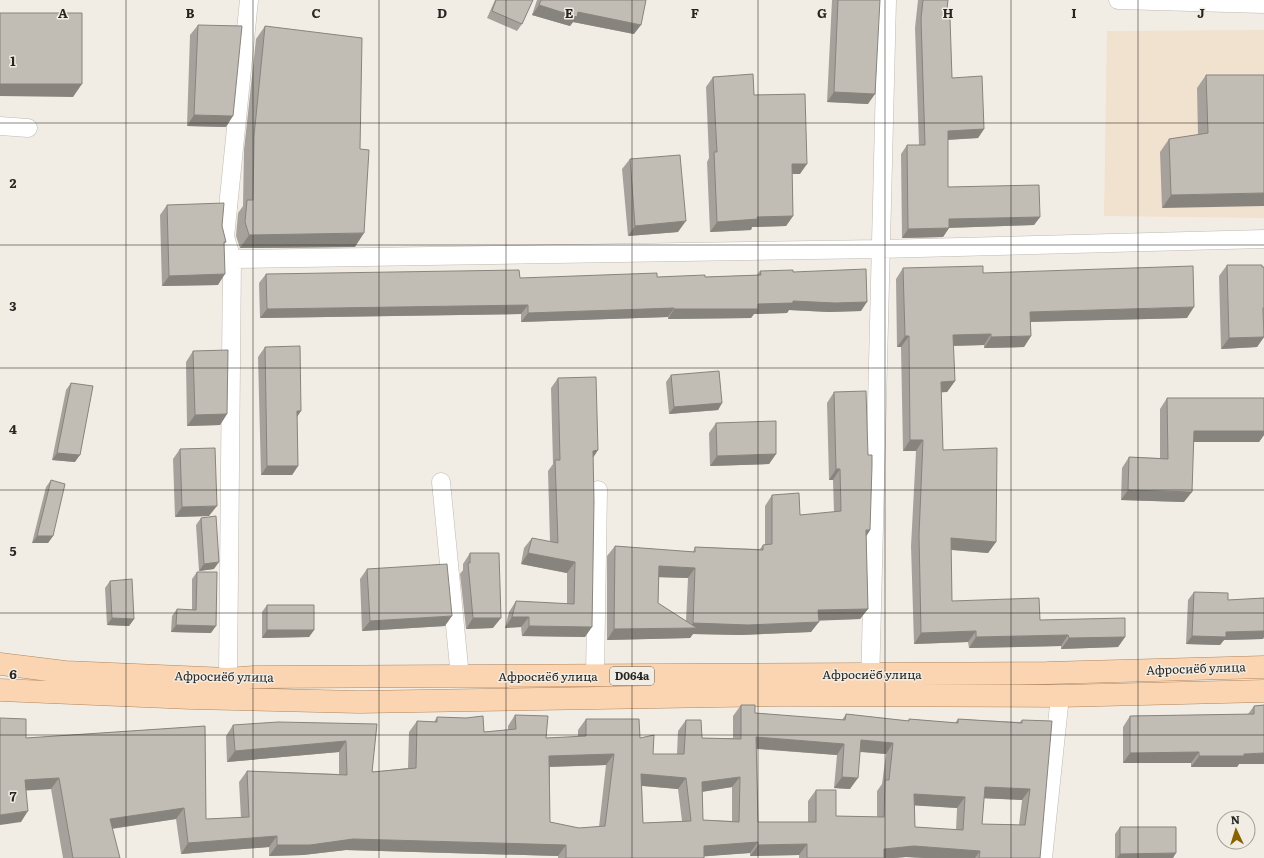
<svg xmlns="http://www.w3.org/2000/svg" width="1264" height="858" font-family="Literata,serif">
  <rect width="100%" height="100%" fill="#f2ede4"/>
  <path fill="#f1e1cf" d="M1264,30v188l-160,-2 3,-185z"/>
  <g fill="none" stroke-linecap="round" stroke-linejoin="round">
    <defs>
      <path id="minor" d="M1118,0l146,4
        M0,126l28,2
        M232,259l648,-10 384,-10
        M441,482l19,195
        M595,677l3,-187
        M228,679l4,-420 -7,-22 24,-237
        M870,687l17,-687
        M1043,858l17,-162"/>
      <path id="primary" d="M0,664l65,8 163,7 26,-2 793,-4 217,-6
        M0,690l191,8 168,4 424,-7 277,1 204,-5"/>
    </defs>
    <use href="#minor" stroke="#beb9b1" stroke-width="19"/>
    <use href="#primary" stroke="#b0855d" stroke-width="23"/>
    <use href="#minor" stroke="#fff" stroke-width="18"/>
    <use href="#primary" stroke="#fbd5b1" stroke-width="22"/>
  </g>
  <path fill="#a6a29b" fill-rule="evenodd" d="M495,0h38l-11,24 -5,7 -30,-13z
    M537,0h109l-12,34 -61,-12 -3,4 -38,-11z
    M832,0h48l-12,104 -41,-2z
    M918,0h30l-2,18 6,60 32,51 -6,9 -30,2v47l92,30 -6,8 -85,3 -6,9 -41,1 -1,-84 6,-9h12l-4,-117z
    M198,25l28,102 -39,-1 3,-91z
    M265,26l90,221 -115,1 -4,-12 2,-23 5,-7 1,-56 12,-111z
    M1206,75h58l-102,133 -2,-56 9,-13 29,-4 -1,-47z
    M713,77l41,18 46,79h-8l1,42 -7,10 -34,1 -1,3 -41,2 -3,-70 2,-4 -3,-71z
    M630,159l48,73 -50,4 -6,-67z
    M167,205l55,21 4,16 -2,2 -6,41 -56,1 -2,-71z
    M1227,265l37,2v51h-1l1,19 -7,10 -36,2 -2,-73z
    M903,268l80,5 204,45 -156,4v14l-7,11 -40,1v-3l-31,1 2,35 -8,11h-6l2,58 53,92 -8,11 -37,-3 1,51 88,19 85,17 -7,10 -57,2v-3l-92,2 -1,-6 -54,2 -3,-98 5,-95h-13l-2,-104h-4l-1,-68z
    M760,271l33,1 68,39 -32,1 -40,-2 -2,3 -33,1 -3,4 -83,1v-2l-147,5v-8l-261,4 -1,-35 7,-9 254,4 185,-1 52,-2z
    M265,347l32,70 1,49 -6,9h-31l-3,-118z
    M193,351l34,63 -7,11 -33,1 -1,-64z
    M671,375l51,28 -4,7 -49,4 -3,-32z
    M558,378l40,72 -5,7 -8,180 -63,-1 -1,-9 -16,1 4,-16 7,-11 51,3v-31l-46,-9 3,-16 8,-10 18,4 -2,-71 5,-7 -2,-76z
    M71,383l4,79 -23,-2 14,-70z
    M834,392l34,63 2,75 -4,7 2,72 -8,10 -41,1 -8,12 -70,3 -48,-1 -3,4 -83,2v-84l8,-10 78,6 2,-5 65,2 3,-4 2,-1v-38l7,-11 28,20 34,-3 -1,-32h-4l-2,-77zM659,577l29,1 -2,43 -28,-18z
    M1167,398h97v37l-5,7h-65l-10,60 -63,-2 1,-32 7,-11 31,1v-49z
    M716,423l60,31 -7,10 -59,2 -1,-33z
    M180,449l29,67 -34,1 -2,-58z
    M51,480l2,56 -5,7h-16l14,-56z
    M201,518l13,51 -15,2 -3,-46z
    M470,553l23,75 -27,1 -6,-55 3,-4v-6z
    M367,569l78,57 -83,5 -2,-52z
    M197,572l14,61 -40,-1 1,-16 5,-7 15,1v-31z
    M110,581l24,38 -5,7 -22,-1 -2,-37z
    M1194,592l34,8 36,-2v39l-1,2 -39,1 -4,5 -34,-1 2,-44z
    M267,605l47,25 -5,7 -47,1v-26z
    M741,705l14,8 87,7 4,-6 62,7 1,-2 46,4 3,-4 62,3 2,-2 18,138h-115l-19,-1 -12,1h-95v-3l-49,1v-3l-46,3v2h-146v-2l-212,-6 -43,5 -34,1v-9l-88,7 -5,-35 -64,10 8,29h-57l-12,-69 -25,1 -5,32 5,-84 179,-12 1,93 35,-1 -2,-36 8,-11 92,3v-22l-112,10 -1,-26 7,-11 144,-1 -5,48 36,-4 1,-36 8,-11 17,1 3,-5 47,15 24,-2v-4l7,-11 31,23 32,-1v-7l8,-11 54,19 13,16h24l1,-23 8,-11 16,18h31v-22zM756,749l81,6 -3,33 16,1 10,-37 26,2 -4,30 -5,7v26l-41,-1 -20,-26 -8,11v21h-50zM606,765l-7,62 -20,1 -29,-6v-55zM642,786l36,3 4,32 -39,2zM732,787v34l-29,-1 -1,-28zM984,798l38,2 -3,25 -37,-1zM915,805l42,3 -1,22 -41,-3z
    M1264,705l-25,59 -2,3h-46v-4h-68v-36l7,-11 118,-2 6,-8z
    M1120,827l53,31h-58v-24z"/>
  <path fill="#87847e" d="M539,5l39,7 63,13 -7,9 -61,-12 -3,4 -38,-11z
    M0,84h82l-9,13 -73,-1z
    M834,92l41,2 -7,10 -41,-2z
    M194,115l39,1 -7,11 -39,-1z
    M984,129l-6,9 -36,2 6,-9z
    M792,164h15l-7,10h-15z
    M1264,193v13l-102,2 9,-13z
    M793,216l-7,10 -34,1 -1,3 -41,2 7,-10 40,-5z
    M1040,217l-6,8 -91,3 6,-9z
    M686,221l-8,11 -50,4 7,-10z
    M949,228l-6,9 -41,1 6,-9z
    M364,233l-9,14 -115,1 9,-13z
    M225,274l-7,11 -56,1 7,-10z
    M793,301l74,1 -6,9 -32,1 -40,-2 -2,3 -33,1 -3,4 -83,1 6,-10 84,-5z
    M528,305l-7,9 -261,4 7,-9z
    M1194,307l-7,11 -164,4 7,-10z
    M674,308l-6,9 -147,5 7,-9z
    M991,334l-7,11 -38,1 7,-11z
    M905,336h4l-8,11h-4z
    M1031,336l-7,11 -40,1 7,-11z
    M1264,337l-7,10 -36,2 8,-11z
    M955,381l-8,11 -14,1 8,-11z
    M722,403l-4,7 -49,4 5,-7z
    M297,411h4l-6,9z
    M227,414l-7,11 -33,1 8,-11z
    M1194,431h70v4l-5,7h-72z
    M910,440h13l-7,11h-13z
    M598,450l-7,11 2,-10z
    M57,453l23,2 -5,7 -23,-2z
    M776,454l-7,10 -59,2 7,-10z
    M267,466h31l-6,9h-31z
    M836,469h4l-7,11h-4z
    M1128,490l64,2 -8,10 -63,-2z
    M217,506l-8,10 -34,1 7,-10z
    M866,530h4l-7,11z
    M37,536h16l-5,7h-16z
    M951,538l45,4 -8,11 -45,-4z
    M528,553l47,9 -8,11 -46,-9z
    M219,562l-5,7 -15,2 5,-7z
    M659,566l36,2 -7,10 -36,-1z
    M868,609l-8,10 -49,2 7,-11z
    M452,616l-7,10 -83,5 8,-10z
    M512,617h17l-8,10 -16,1z
    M112,618l22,1 -5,7 -22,-1z
    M473,618h28l-8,10 -27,1z
    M819,622l-8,10 -70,3 -48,-1 -3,4 -83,2 7,-11 76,-1 3,-5z
    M176,625l40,1 -5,7 -40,-1z
    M529,626l63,1 -7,10 -63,-1z
    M267,630h47l-5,7 -47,1z
    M1264,630v7l-1,2 -39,1 -4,5 -34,-1 6,-8 34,-4z
    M976,631l-8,11 -54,2 7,-11z
    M1068,635l-7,11 -92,2 7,-11z
    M1125,637l-7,10 -57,2 8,-11z
    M756,737l88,7 -7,11 -89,-7z
    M861,740l32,3 -7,11 -33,-3z
    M346,741l-7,11 -112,10 8,-11z
    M1199,752l-8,11h-68l7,-10z
    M1264,753v11h-25l-2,3h-46l8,-11 45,-2z
    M614,754l-8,11 -64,2 7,-11z
    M641,774l45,4 -8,11 -45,-4z
    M740,777l-8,10 -38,6 8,-11z
    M842,777l16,1 -8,11 -16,-1z
    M59,778l-8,11 -33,2 7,-11z
    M985,787l45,2 -8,11 -45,-2z
    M914,794l51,3 -8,11 -50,-3z
    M184,808l-8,11 -74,11 8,-11z
    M28,811l-7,11 -21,3v-10z
    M277,836l-8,11 -88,7 7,-11z
    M353,839l213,6 -8,11 -212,-6 -43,5 -34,1 8,-11z
    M758,842l-8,11 -54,4 8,-11z
    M807,844l-8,11 -49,1 8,-11z
    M914,846l66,5 -5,7h-50l-19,-1 -12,1h-17l7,-9z
    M1176,853l-3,5h-56l3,-4z"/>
  <path fill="#c1bcb4" stroke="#87847e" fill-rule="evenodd" d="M496,0h37l-11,24 -30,-13z
    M541,0h105l-5,25 -63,-13 -1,5 -38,-12z
    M838,0h42l-5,94 -41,-2z
    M923,0h25l-2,18h4l2,60 30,-2 2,53 -36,2v56l91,-2 1,32 -91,2v9l-41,1 -1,-84h18l-4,-126z
    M0,13h82v71h-82z
    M198,25l44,1 -9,90 -39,-1z
    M265,26l97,12 -2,111 9,1 -5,83 -115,2 -4,-13 2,-22h6l1,-64z
    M753,74l1,21 51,-1 2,70h-15l1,52 -36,1 1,2 -41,3 -3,-70h3l-4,-75z
    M1206,75h58v118l-93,2 -2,-56 39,-6z
    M680,155l6,66 -51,5 -5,-67z
    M224,203l-2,23 4,16h-2l1,32 -56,2 -2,-71z
    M1227,265h35v2h2v41h-1l1,29 -35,1z
    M983,266v7l210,-7 1,41 -164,5 1,24 -40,1v-3l-38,1 2,46 -14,1 2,68 54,-2 -1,94 -45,-4 1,63 87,-3 1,22 85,-2v19l-56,1 -1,-3 -92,2v-6l-55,2 -2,-98 4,-95h-13l-1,-104h-4l-2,-68z
    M866,269l1,33 -32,1 -42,-2v2l-35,1v5h-84v-1l-146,5v-8l-261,4 -1,-35 253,-4 1,8 137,-5v4l48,-2v2l56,-2 -1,-4 33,-1v2z
    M300,346l1,65h-4l1,55h-31l-2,-119z
    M228,350l-1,64 -32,1 -2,-64z
    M719,371l3,32 -48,4 -3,-32z
    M596,377l2,73 -5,1 1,51 -2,125 -63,-1v-9h-17l4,-16 58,3 1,-42 -47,-9 4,-15 26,5 -3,-83h5l-2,-82z
    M71,383l22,3 -13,69 -23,-2z
    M866,391l2,64h4v11l-2,64h-4l2,79 -50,1 1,12 -71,3 -55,-2 2,-55 -36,-2 -1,37 39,25 -83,1 1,-83 80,6v-5l68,3v-5l9,-1v-49l27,-2 1,22 41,-4 -1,-42h-4l-2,-77z
    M1167,398h97v33h-70l-2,61 -64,-2 1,-33 39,2z
    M776,421v33l-59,2 -1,-33z
    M215,448l2,58 -35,1 -2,-58z
    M51,480l14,4 -12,52h-16z
    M216,516l3,46 -15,2 -3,-46z
    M470,553h29l2,65h-28l-5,-55h2z
    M447,564l5,52 -82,5 -3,-52z
    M197,572h20l-1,54 -40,-1 1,-16 19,1z
    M132,579l2,40 -22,-1 -2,-37z
    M1194,592l34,1v7l36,-2v33l-38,1v5l-34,-1z
    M267,605h47v25h-47z
    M741,705h14v8l90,7 1,-6 63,7v-2l49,4v-4l64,4v-3l30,1 -12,137h-61l1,-7 -66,-5 -30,3v9h-77v-14l-49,1v-3l-54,4v12h-138v-13l-213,-6 -43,6h-33v-9l-89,7 -4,-35 -74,11 10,39h-47l-14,-80 -34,2 3,31 -28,4v-97l26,1v19l179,-12 1,93 43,-2 -2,-46 100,4 -1,-34 -111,10 -2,-26 45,-3 99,2 -5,48 44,-4 1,-47 20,1v-5l29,1 17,-2 1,16 32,-3 -1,-14 33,1 -2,22 40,-2v-17h53l1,19 14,-3 -1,19h31l2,-34h15l1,18 39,1zM756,737l88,7 -2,33 16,1 3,-38 32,3 -4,37h-4l-1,37 -48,-1v-26h-20v32h-58zM614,754l-9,72 -26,2 -29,-6 -1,-66zM641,774l45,4 5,43 -48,2zM740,777l-1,45 -36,-2 -1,-38zM985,787l45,2 -5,36 -43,-1zM914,794l51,3 -2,33 -48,-3z
    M1264,705v48l-20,1v2h-45v-4l-69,1v-37l124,-2v-8z
    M1120,827h56v26l-56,1z"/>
  <path fill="none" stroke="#272522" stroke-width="1" stroke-opacity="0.55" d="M126,0v858M253,0v858M379,0v858M506,0v858M632,0v858M758,0v858M885,0v858M1011,0v858M1138,0v858M0,123h1264M0,245h1264M0,368h1264M0,490h1264M0,613h1264M0,735h1264"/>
  <g text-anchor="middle" stroke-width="3" stroke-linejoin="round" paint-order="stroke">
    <rect fill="#f2ede4" stroke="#64615c" stroke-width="1" x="610" y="667" width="44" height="18" rx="3"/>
    <g font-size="11" font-weight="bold" fill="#272522">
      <text x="632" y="680">D064a</text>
    </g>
    <g font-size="12" fill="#272522" stroke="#f2ede4">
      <text transform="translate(1196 669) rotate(-2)" y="4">Афросиёб улица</text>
      <text x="872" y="679">Афросиёб улица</text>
      <text transform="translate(224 677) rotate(1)" y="4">Афросиёб улица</text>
      <text x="548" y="681">Афросиёб улица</text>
    </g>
  </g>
  <g font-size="13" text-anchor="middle" font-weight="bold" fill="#272522" stroke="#f2ede4" stroke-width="3" stroke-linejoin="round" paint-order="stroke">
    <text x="63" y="18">A</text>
    <text x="190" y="18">B</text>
    <text x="316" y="18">C</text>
    <text x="442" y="18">D</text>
    <text x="569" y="18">E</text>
    <text x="695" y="18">F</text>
    <text x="822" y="18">G</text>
    <text x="948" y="18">H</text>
    <text x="1074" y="18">I</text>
    <text x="1201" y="18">J</text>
    <text x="13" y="66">1</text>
    <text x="13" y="188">2</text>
    <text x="13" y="311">3</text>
    <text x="13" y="434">4</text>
    <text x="13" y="556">5</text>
    <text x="13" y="679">6</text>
    <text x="13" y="801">7</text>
  </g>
  <g transform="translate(1236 830) rotate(356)"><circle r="19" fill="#f2ede4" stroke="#a19d96"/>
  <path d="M0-3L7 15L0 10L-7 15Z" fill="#896200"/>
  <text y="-6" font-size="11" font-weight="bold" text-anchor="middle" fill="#272522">N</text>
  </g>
</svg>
